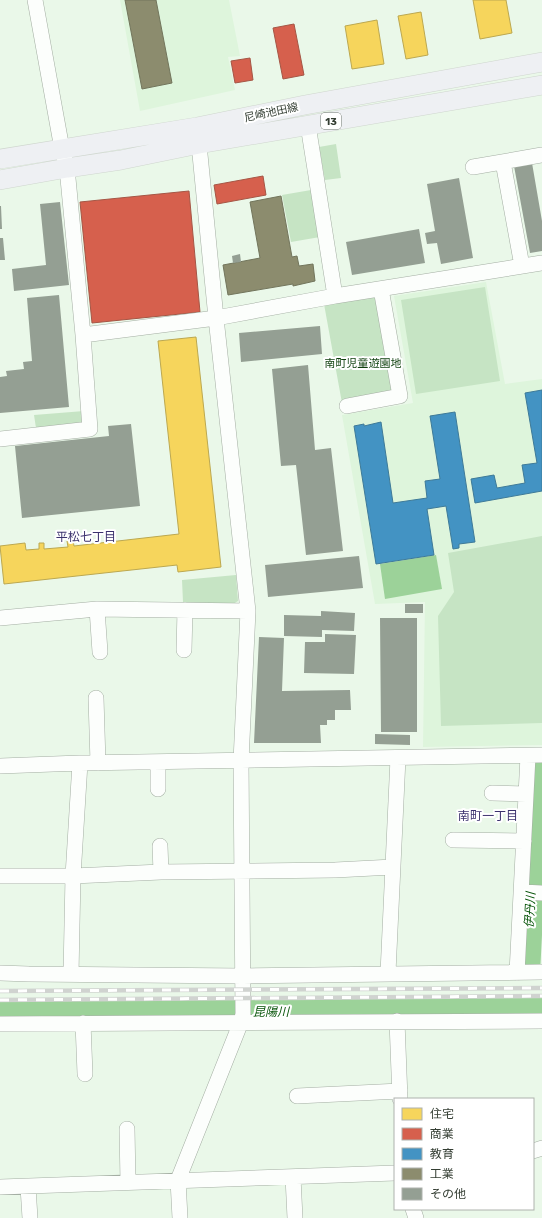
<svg xmlns="http://www.w3.org/2000/svg" width="542" height="1218" font-family="Rubik,'Noto Sans JP',sans-serif">
  <rect width="100%" height="100%" fill="#eaf8e9"/>
  <path fill="#def5dc" d="M120,0h109l11,56 -12,1 7,33 -95,21z
    M486,282l19,102 37,-5v366l-119,2 2,-145 -50,2 -33,-189 71,-12 -19,-107z"/>
  <path fill="#c6e4c4" d="M336,144l5,34 -16,2 -6,-33z
    M311,190l9,47 -29,5 -9,-47z
    M485,287l15,94 -84,13 -15,-94z
    M374,295l4,2 18,93 -54,13 -18,-99z
    M84,411l-2,13 -46,4 -2,-13z
    M542,536v187l-101,3 -3,-110 16,-24 -6,-39z
    M236,575l2,26 -8,5 -47,-4 -1,-22z"/>
  <path fill="#9cd299" d="M436,555l6,34 -57,10 -5,-35z"/>
  <path fill="#f6d55c" stroke="#bca850" d="M473,0h33l6,33 -32,6z
    M421,12l7,43 -22,4 -8,-43z
    M377,20l7,44 -32,5 -7,-43z
    M196,337l25,230 -43,5 -1,-7 -173,19 -4,-38 25,-3 1,7 13,-1v-6h5v6l24,-2 -1,-6 6,-1 1,6 105,-12 -21,-193z"/>
  <path fill="#d6604d" stroke="#a55645" d="M294,24l10,51 -21,4 -10,-51z
    M250,58l3,22 -18,3 -4,-22z
    M263,176l3,19 -49,9 -3,-19z
    M189,191l11,121 -108,11 -12,-121z"/>
  <path fill="#4393c3" stroke="#3e7a98" d="M542,390v101l-67,12 -4,-24 23,-4 3,13 28,-5 -3,-18 15,-2 -12,-70z
    M455,412l20,130 -16,2v4l-6,1 -7,-43 -19,3 7,46 -58,9 -22,-138 10,-2v2l17,-4 12,81 34,-5 -2,-17 15,-2 -10,-63z"/>
  <path fill="#8c8c6e" stroke="#72755c" d="M125,0h31l16,83 -30,6z
    M281,196l11,61 5,-1 2,10 14,-2 2,17 -22,5v-2l-65,11 -5,-30 37,-7 -10,-56z"/>
  <g fill="none" stroke-linecap="round" stroke-linejoin="round">
    <path stroke="#9cd299" stroke-width="27" d="M527,964l10,-195 5,-6
      M0,1013l542,-3"/>
  </g>
  <path fill="#949f93" d="M532,163l10,58v30l-12,2 -16,-87z
    M459,178l14,80 -32,6 -4,-21 -10,1 -2,-11 10,-2 -8,-47z
    M60,202l9,83 -55,6 -2,-22 34,-4 -6,-61z
    M0,206h1l1,23h-2z
    M419,229l6,34 -73,12 -6,-33z
    M0,238h3l2,22h-5z
    M240,254l1,8 -8,1 -1,-7z
    M59,295l10,112 -69,6v-36l7,-1 -1,-5 18,-2 -1,-7 9,-1 -5,-63z
    M320,326l2,28 -81,8 -2,-29z
    M308,365l7,85 16,-2 12,103 -37,4 -10,-90 -15,1 -9,-97z
    M131,424l9,82 -118,12 -7,-72 94,-10 -1,-10z
    M359,556l4,32 -95,9 -3,-32z
    M405,604h18v9h-18z
    M321,611l34,2 -1,18 -32,-1v7l-38,-1v-21l37,1z
    M380,618h37v114h-36z
    M325,634l31,1 -2,39 -50,-1 1,-31h20z
    M259,637l25,1 -2,53 68,-1 1,20h-16v10h-8v5h-7l1,18h-67z
    M375,734l35,1v10l-35,-1z"/>
  <g fill="none" stroke-linecap="round" stroke-linejoin="round">
    <defs>
      <path id="minor" d="M308,125l27,171
        M503,162l19,104
        M473,167l69,-12
        M83,335l133,-17 119,-22 207,-33
        M347,406l53,-10 -19,-107
        M0,439l90,-10 -7,-94 -16,-167 -5,-19 -27,-149
        M97,609l3,43
        M0,618l97,-9 151,2
        M184,650l1,-40
        M96,698l2,65
        M158,762v27
        M0,766l80,-3 462,-8
        M492,793l34,1
        M453,840l71,1
        M160,846l1,26
        M0,876h73l88,-4 174,-2 58,-3
        M522,892l20,1
        M0,973l29,1 214,2 299,-4
        M388,973l10,-215
        M517,973l11,-217
        M71,974l2,-98 7,-113
        M397,1021l3,78
        M83,1023l2,51
        M0,1024l542,-3
        M297,1096l103,-5
        M127,1129l1,53
        M533,1151l9,-3
        M293,1177l2,41
        M0,1187l395,-14
        M28,1187l2,31
        M413,1209l3,9
        M180,1218l-2,-38 63,-158 2,-8 -2,-253 7,-150 -32,-293 -18,-184"/>
      <path id="major" d="M0,159l197,-32 108,-22 237,-43
        M0,180l67,-12 54,-8 78,-16 343,-59"/>
    </defs>
    <use href="#minor" stroke="#a4aea3" stroke-width="16"/>
    <use href="#major" stroke="#cfd6ce" stroke-width="20"/>
    <use href="#minor" stroke="#fcfefc" stroke-width="15"/>
    <use href="#major" stroke="#eef0f3" stroke-width="19"/>
    <defs>
      <path id="rail" d="M0,991l542,-3
        M0,1000l542,-4"/>
    </defs>
    <use href="#rail" stroke="#d0d3d0" stroke-width="4.5"/>
    <use href="#rail" stroke="#fff" stroke-width="3" stroke-dasharray="9" stroke-linecap="butt"/>
  </g>
  <g text-anchor="middle" stroke-width="4" stroke-linejoin="round" paint-order="stroke">
    <rect fill="#fff" stroke="#717870" stroke-width="1" x="321" y="113" width="20" height="16" rx="3"/>
    <g font-size="10" font-weight="bold" fill="#343e33">
      <text x="331" y="125">13</text>
    </g>
    <g font-size="11" fill="#343e33" stroke="#fff">
      <text transform="translate(271 112) rotate(-12)" y="4">尼崎池田線</text>
    </g>
    <g font-size="11" fill="#0c3e0b" stroke="#fff">
      <text x="363" y="367">南町児童遊園地</text>
    </g>
    <g font-size="12" fill="#3b316d" stroke="#fff">
      <text x="86" y="541">平松七丁目</text>
      <text x="488" y="820">南町一丁目</text>
    </g>
    <g font-size="12" font-style="italic" fill="#055307" stroke="#fff">
      <text transform="translate(530 910) rotate(-87)" y="4">伊丹川</text>
      <text x="271" y="1016">昆陽川</text>
    </g>
  </g>
  <rect x="394" y="1098" width="140" height="112" fill="#ffffff" stroke="#aeb2ad"/>
  <rect x="402" y="1108" width="20" height="12" fill="#f6d55c" stroke="#aeb2ad"/>
  <text x="430" y="1118" font-size="12" fill="#343e33">住宅</text>
  <rect x="402" y="1128" width="20" height="12" fill="#d6604d" stroke="#aeb2ad"/>
  <text x="430" y="1138" font-size="12" fill="#343e33">商業</text>
  <rect x="402" y="1148" width="20" height="12" fill="#4393c3" stroke="#aeb2ad"/>
  <text x="430" y="1158" font-size="12" fill="#343e33">教育</text>
  <rect x="402" y="1168" width="20" height="12" fill="#8c8c6e" stroke="#aeb2ad"/>
  <text x="430" y="1178" font-size="12" fill="#343e33">工業</text>
  <rect x="402" y="1188" width="20" height="12" fill="#949f93" stroke="#aeb2ad"/>
  <text x="430" y="1198" font-size="12" fill="#343e33">その他</text>
</svg>
